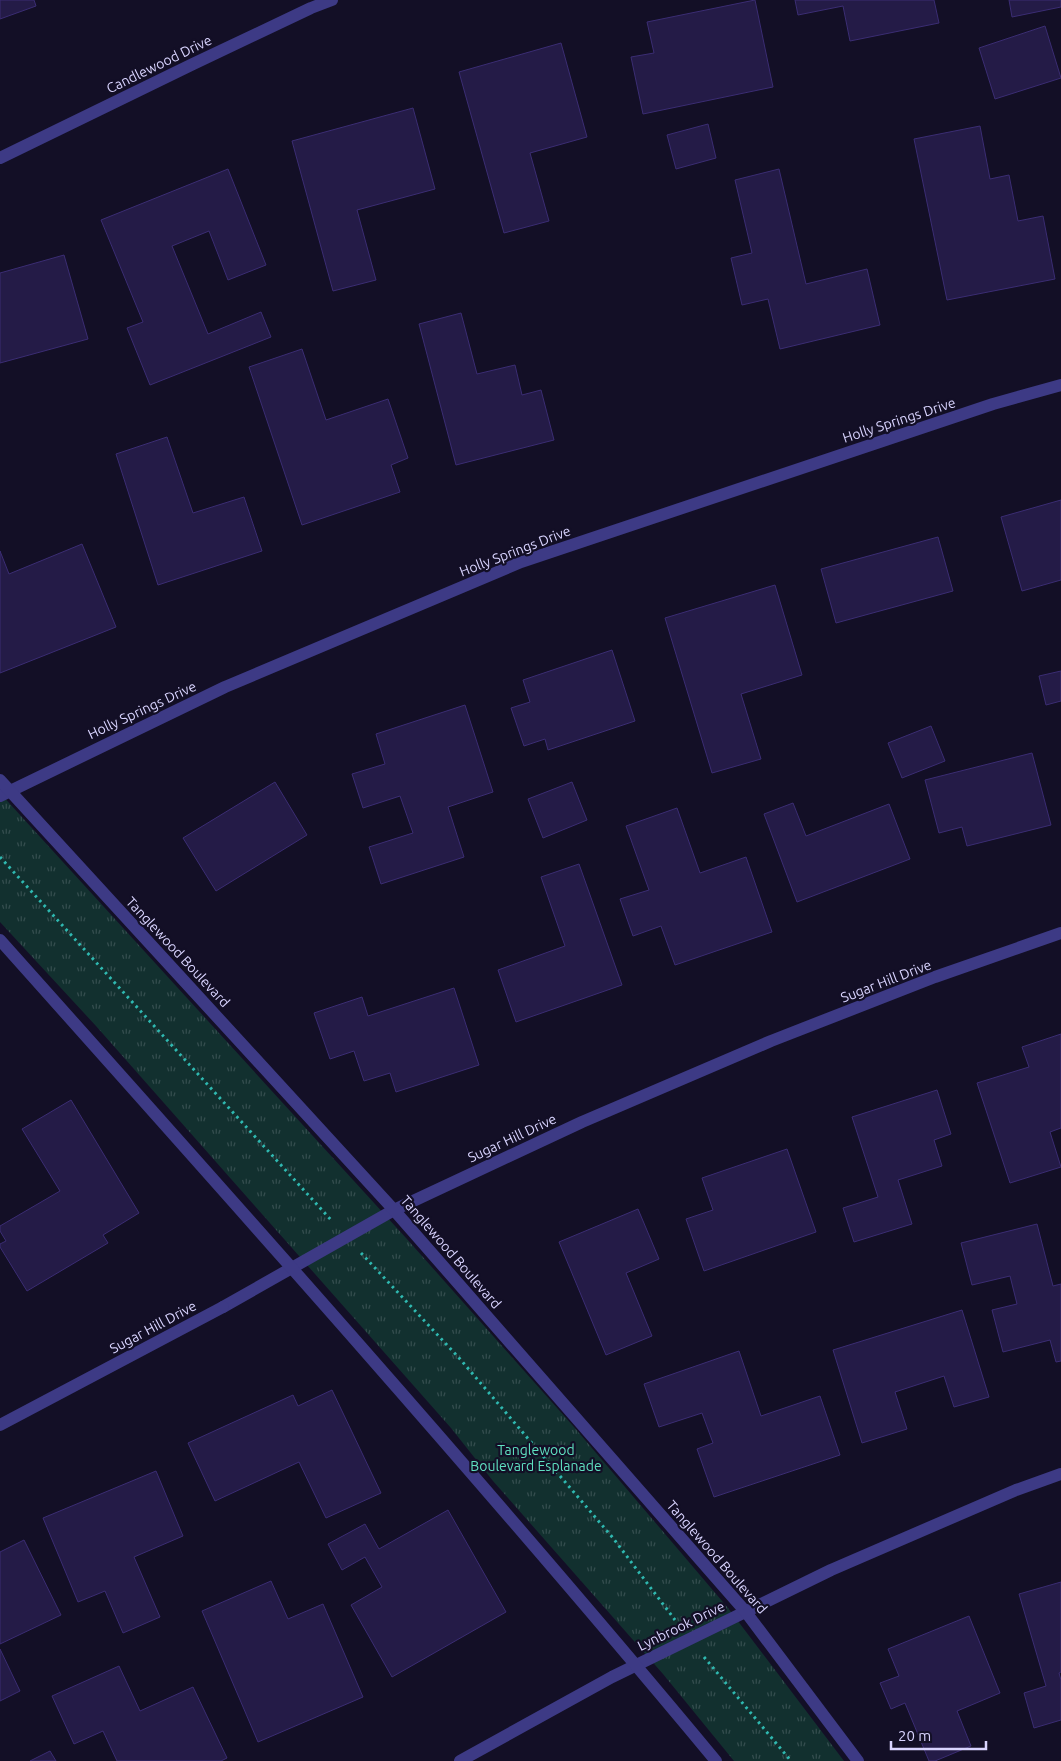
<svg xmlns="http://www.w3.org/2000/svg" width="1061" height="1761" font-family="Ubuntu,sans-serif">
  <defs>
    <pattern id="grass-tufts" width="24" height="20" patternUnits="userSpaceOnUse" patternTransform="scale(1.25)"><rect width="24" height="20" fill="#12302f"/><path d="M3 7l-1-3M5 7V3M7 7l1-3M15 17l-1-3M17 17v-4M19 17l1-3" fill="none" stroke="#344d4e"/></pattern>
  </defs>
  <rect width="100%" height="100%" fill="#130f26"/>
  <path fill="url(#grass-tufts)" d="M0,793l406,445 168,189 154,181 116,153h-110l-71,-87 -170,-193 -42,-53 -355,-402 -96,-104z"/>
  <path fill="#241b47" stroke="#3b2d73" d="M0,0h34l2,6 -36,13z
    M755,0l18,87 -130,27 -12,-57 23,-4 -7,-31z
    M795,0h139l5,23 -89,18 -7,-35 -45,9z
    M1009,0h52v7l-49,10z
    M1045,26l16,52 -66,21 -16,-51z
    M561,43l26,94 -57,16 19,68 -45,12 -45,-161z
    M413,108l22,81 -78,21 19,70 -43,11 -41,-150z
    M708,124l8,34 -40,11 -9,-34z
    M980,126l10,53 19,-4 9,46 25,-5 12,63 -108,21 -33,-161z
    M228,169l38,96 -38,15 -19,-49 -37,15 36,88 53,-22 10,25 -121,48 -23,-57 16,-6 -42,-102z
    M779,169l27,115 61,-15 13,56 -100,24 -12,-50 -26,6 -11,-47 21,-5 -17,-73z
    M64,255l24,84 -88,24v-90z
    M461,313l16,61 38,-9 7,30 19,-5 13,50 -98,25 -37,-141z
    M302,349l24,71 62,-21 20,59 -17,7 9,27 -98,33 -53,-158z
    M167,437l26,76 51,-16 18,54 -104,34 -42,-131z
    M1061,500v80l-39,11 -21,-74z
    M938,537l15,54 -117,32 -15,-54z
    M82,544l34,83 -116,46v-122l9,23z
    M775,585l27,90 -61,19 20,65 -49,14 -47,-155z
    M612,650l23,71 -87,29 -3,-11 -21,7 -13,-38 19,-6 -7,-22z
    M1061,671v30l-15,4 -7,-29z
    M465,705l28,87 -45,15 16,50 -83,27 -12,-37 44,-14 -13,-37 -37,12 -11,-34 33,-10 -9,-30z
    M931,726l14,35 -43,17 -14,-35z
    M1032,753l19,72 -84,21 -5,-19 -23,6 -14,-53z
    M275,782l32,53 -91,56 -33,-53z
    M572,782l15,38 -44,18 -15,-39z
    M793,803l13,33 83,-32 21,55 -113,43 -33,-88z
    M677,808l23,65 46,-16 26,75 -97,33 -14,-39 -28,10 -13,-37 29,-9 -23,-64z
    M579,864l43,121 -106,37 -18,-52 67,-24 -24,-69z
    M454,988l25,77 -83,27 -6,-19 -26,8 -10,-30 -24,8 -16,-46 48,-16 6,19z
    M1061,1034v94l-11,4 11,35 -51,16 -33,-100 52,-16 -7,-20z
    M937,1090l14,44 -17,6 8,26 -44,14 14,44 -58,18 -11,-34 35,-11 -26,-80z
    M71,1100l68,113 -36,22 5,8 -81,48 -27,-44v-3l6,-3 -6,-10v-5l60,-35 -38,-62z
    M787,1149l29,83 -112,39 -18,-52 27,-9 -11,-32z
    M638,1209l21,50 -33,14 26,63 -46,19 -47,-113z
    M1037,1224l16,62 8,-2v77l-5,1 -6,-22 -47,12 -11,-42 25,-6 -7,-28 -38,9 -11,-42z
    M962,1310l27,87 -35,10 -10,-31 -49,16 12,37 -45,14 -29,-93z
    M739,1351l22,65 59,-20 20,59 -126,42 -17,-48 16,-6 -11,-30 -43,14 -15,-43z
    M332,1390l49,103 -55,25 -27,-56 -84,39 -27,-58 105,-48 5,11z
    M156,1471l27,65 -49,21 26,60 -37,16 -18,-42 -27,11 -35,-84z
    M448,1510l58,102 -114,65 -41,-72 31,-18 -17,-30 -23,13 -14,-26 37,-20 14,25z
    M24,1540l37,75 -61,29v-92z
    M271,1581l17,38 35,-15 40,93 -105,45 -56,-131z
    M1061,1582v90l-2,1 2,7v40l-27,8 -10,-35 22,-7 -27,-92z
    M969,1616l31,77 -43,18 14,35 -36,15h-6l-24,-58 -14,6 -11,-26 19,-7 -11,-27z
    M0,1649l20,42 -20,10z
    M119,1666l21,45 53,-24 34,71 -6,3h-104l-14,-30 -29,13 -22,-48z
    M50,1751l6,10h-26z"/>
  <g fill="none" stroke-linecap="round" stroke-linejoin="round">
    <path stroke="#2fb8b0" stroke-width="3" stroke-dasharray="2.5 4" stroke-linecap="butt" d="M0,857l332,364
      M361,1253l99,106 153,179 62,82
      M704,1657l87,104"/>
    <path stroke="#3d3a85" stroke-width="12" d="M0,158l193,-94 118,-56 21,-8
      M0,796l225,-109 296,-125 472,-158 68,-19
      M223,1307l171,-97 188,-88 189,-81 164,-64 126,-44
      M460,1761l152,-84 219,-107 185,-80 45,-16"/>
    <path stroke="#3d3a85" stroke-width="12" d="M0,780l394,430 351,401 113,150
      M0,940c242,271 484,542 716,821
      M0,1425l223,-118"/>
  </g>
  <g text-anchor="middle" stroke-width="4.5" stroke-linejoin="round" paint-order="stroke">
    <g font-size="14" fill="#d9d4ff" stroke="#130f26">
      <text transform="translate(159 64) rotate(-26)" y="5">Candlewood Drive</text>
      <text transform="translate(899 420) rotate(-18)" y="5">Holly Springs Drive</text>
      <text transform="translate(515 551) rotate(-21)" y="5">Holly Springs Drive</text>
      <text transform="translate(142 710) rotate(-25)" y="5">Holly Springs Drive</text>
      <text transform="translate(178 952) rotate(47)" y="5">Tanglewood Boulevard</text>
      <text transform="translate(886 981) rotate(-21)" y="5">Sugar Hill Drive</text>
      <text transform="translate(512 1138) rotate(-25)" y="5">Sugar Hill Drive</text>
      <text transform="translate(451 1252) rotate(49)" y="5">Tanglewood Boulevard</text>
      <text transform="translate(153 1327) rotate(-28)" y="5">Sugar Hill Drive</text>
      <text transform="translate(717 1557) rotate(49)" y="5">Tanglewood Boulevard</text>
      <text transform="translate(681 1626) rotate(-26)" y="5">Lynbrook Drive</text>
    </g>
    <g font-size="14" fill="#5fe0c0" stroke="#130f26">
      <text x="536" y="1455">Tanglewood<tspan x="536" dy="16">Boulevard Esplanade</tspan></text>
    </g>
  </g>
  <path d="M891 1741v8h95v-8" fill="none" stroke="#d9d4ff" stroke-width="2.5"/>
  <text x="898" y="1741" font-size="15" fill="#d9d4ff" stroke="#130f26" stroke-width="4" paint-order="stroke">20 m</text>
</svg>
